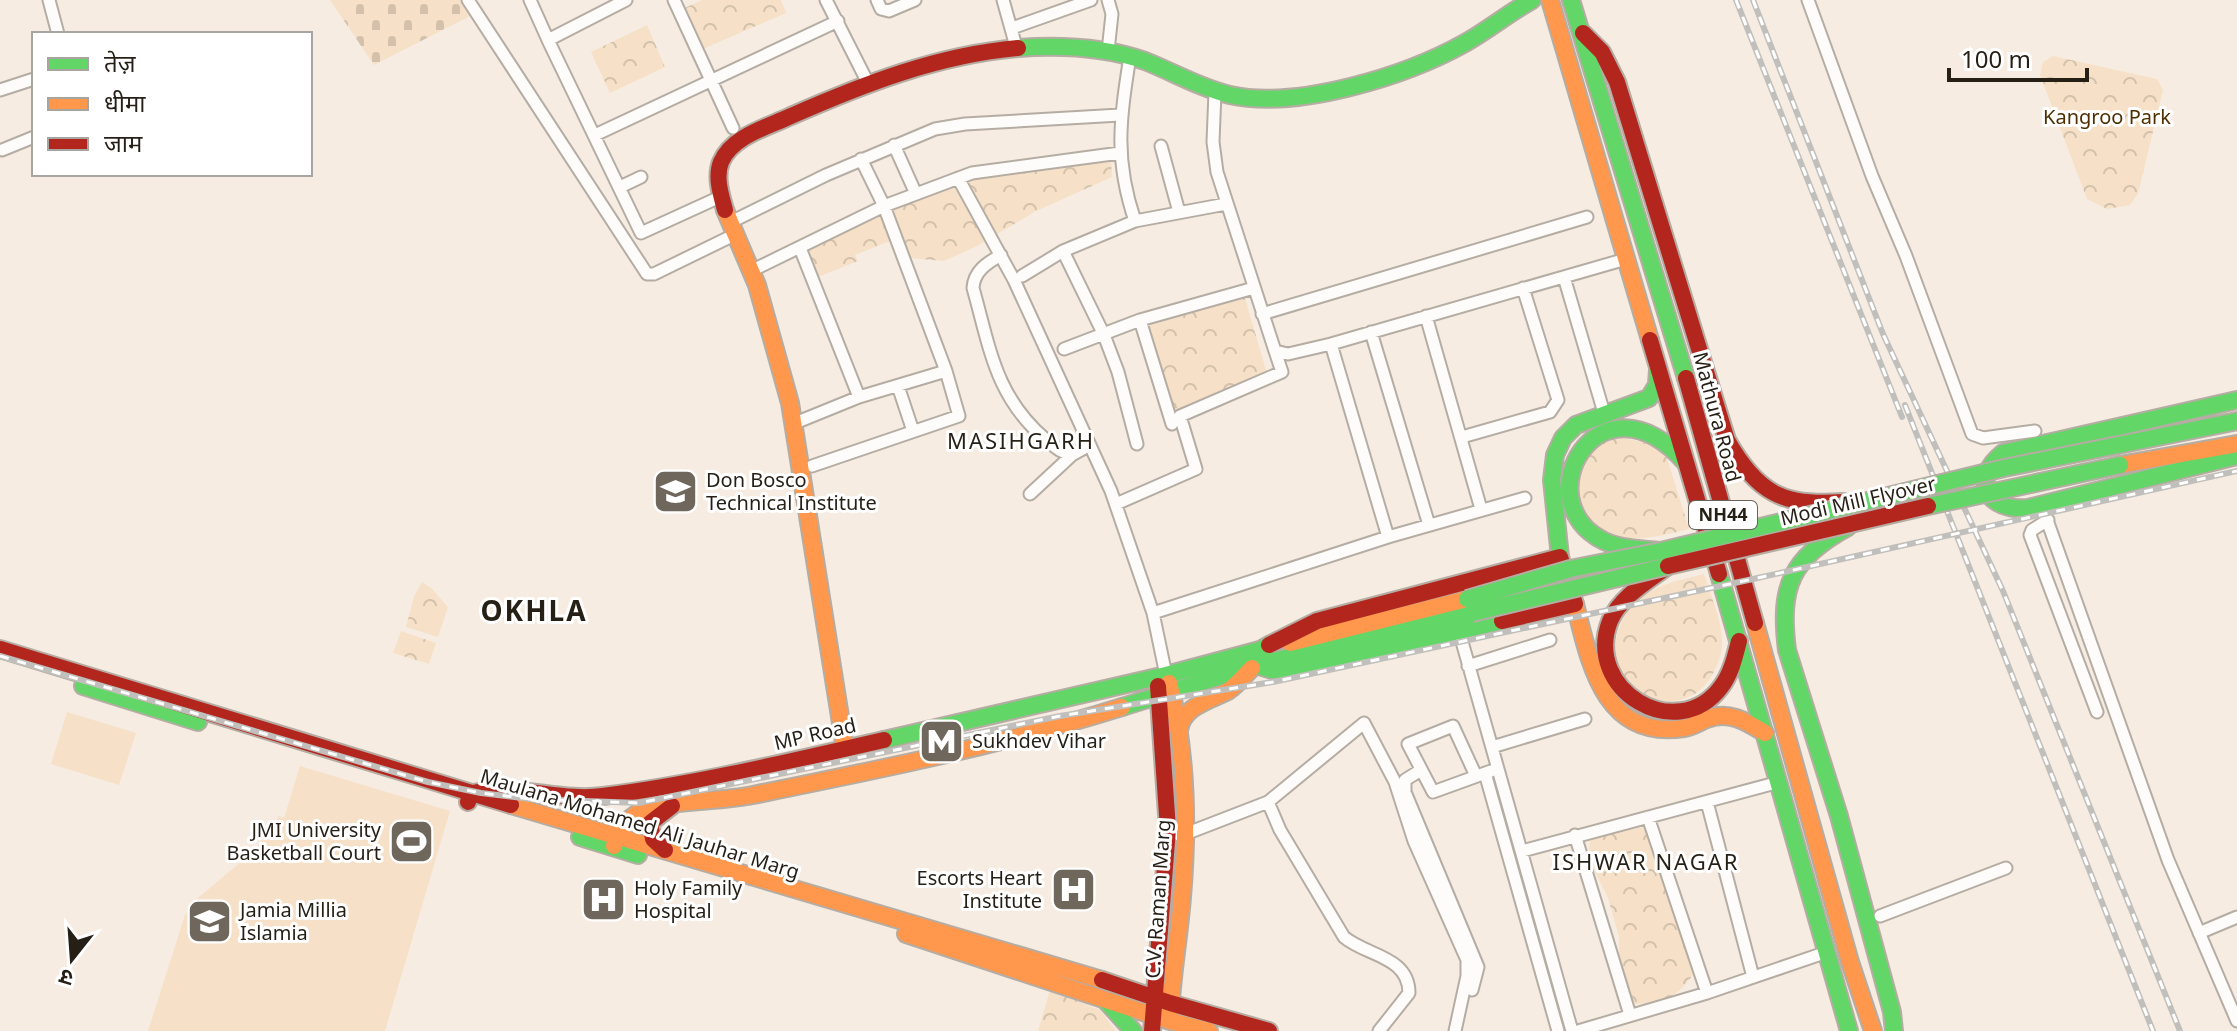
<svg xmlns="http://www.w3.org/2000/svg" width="2237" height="1031" font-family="'Noto Sans','Noto Sans Devanagari',sans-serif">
  <defs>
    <pattern id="cemetery-stones" width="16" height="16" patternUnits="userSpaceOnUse" patternTransform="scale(2)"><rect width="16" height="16" fill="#f6e1c8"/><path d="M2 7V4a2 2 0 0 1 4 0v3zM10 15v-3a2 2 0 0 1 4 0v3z" fill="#d3c1ab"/></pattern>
    <pattern id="park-crowns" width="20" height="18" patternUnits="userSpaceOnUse" patternTransform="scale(2)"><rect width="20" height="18" fill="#f6e1c8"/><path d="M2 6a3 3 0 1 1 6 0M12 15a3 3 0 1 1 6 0" fill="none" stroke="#d3c1ab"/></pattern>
  </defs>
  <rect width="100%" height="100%" fill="#f6ece1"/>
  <path fill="#f6e1c8" d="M67,712l69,21 -17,52 -68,-21z
    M300,766l150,45 -65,220h-237l37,-116 14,-18 55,-46 25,-35 5,2z"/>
  <path fill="url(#cemetery-stones)" d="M330,0h134l10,14 -100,51z"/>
  <path fill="url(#park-crowns)" d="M702,0h79l5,13 -83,36 -18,-41z
    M647,25l18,42 -55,26 -19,-41z
    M2053,56l104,23 6,11 -25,104 -8,11 -23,4 -20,-10 -47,-124 3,-13z
    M1111,160l1,17 -76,34 -57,34 -35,16 -34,-3 -19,-49 85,-30z
    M880,213l10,28 -35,14 3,6 -40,16 -12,-27z
    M1244,295l24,82 -91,42 -29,-98z
    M1619,437l32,7 16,14 22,71c-26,6 -53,15 -80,5 -37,-15 -42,-71 -8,-92 5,-3 13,-4 18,-5z
    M1704,574c6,20 17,44 18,65 1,15 -5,29 -13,41 -34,49 -118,6 -87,-59 4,-9 10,-18 19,-24 18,-13 42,-18 63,-23z
    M422,582l9,6 17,19 -10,30 -32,-10 8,-31z
    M401,631l35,12 -7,21 -36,-11z
    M1631,825l19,5 45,142c-16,24 -32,32 -61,32l-15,-43v-24l-11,-39 -14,-28 -5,-21 2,-13z
    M1050,990l50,20 16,21h-78z"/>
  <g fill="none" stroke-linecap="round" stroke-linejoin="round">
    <defs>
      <path id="street" d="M49,0l9,34
        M468,0l179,274h7l82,-40
        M530,0l18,40 78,-40
        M674,0l59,128
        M826,0l42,83
        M877,0l4,9 8,2 26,-11
        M1003,0l14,50
        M1108,0l4,14 -4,37
        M1808,0l64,176 34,80 66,178 11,4 52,-7
        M1012,28l79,-28
        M548,40l93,193 81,-37
        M1130,56c-10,64 -16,103 5,165
        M0,90l34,-11
        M1215,92l-2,50 4,30 58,179 13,3 43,-10 295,-85
        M595,135l243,-114
        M894,145l22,49
        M1161,146l18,66
        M2,150l32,-13
        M958,178l56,102 97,211 42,122 13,62
        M620,187l21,-10
        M731,222l95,-47 109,-46 30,-5 155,-9
        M800,248l59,149
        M1063,251l41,84 14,37 19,72
        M1001,255c-14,8 -27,16 -28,33 17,60 22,108 72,151 9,7 16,14 27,16l18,-10
        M759,267l125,-61 88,-33 148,-20
        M1022,276l41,-25 72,-30 91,-17
        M1564,277l40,136
        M1262,314l325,-97
        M1426,316l55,193
        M1140,320l32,104
        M1371,332l58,193
        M1331,344l57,193
        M1064,349l76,-29 114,-32
        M898,386l15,45
        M795,423l64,-26 87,-26
        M1462,437l88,-25 8,-12 -35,-112
        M812,466l147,-50 -13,-45 -62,-165 -23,-47
        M1030,494l42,-39
        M1116,504l80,-35 -16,-53 102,-44 -7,-21
        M2042,506l126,354 69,161
        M2048,520l-16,10 -2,5 67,177
        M1153,613l235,-76 137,-39
        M1459,631l113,400
        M1468,666l82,-26
        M1492,747l93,-28
        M1421,770l-16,10v12l73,175 -6,23
        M1485,773l73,258
        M1476,776l-23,-50 -45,18 25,48 58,-21
        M1268,802l12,28 64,107c22,19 65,19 65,56l-30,38
        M1707,802l46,175
        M1648,817l59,176
        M1575,835l55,180
        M1180,836l88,-34 96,-79 31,59 19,59 53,119v16l-12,55
        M1522,851l257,-69
        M1880,916l126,-48
        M2199,933l38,-16
        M1578,1031l129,-38 120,-41"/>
      <path id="fast" d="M1571,0l115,378
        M1018,48c42,-3 87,-1 127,13 28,11 55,27 85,34 67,15 176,-19 235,-52 23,-13 44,-30 67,-43
        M2237,400l-234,53c-34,27 -15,59 25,55l209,-52
        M2118,445l119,-24
        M1848,527c-57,31 -69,59 -61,123l52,166 53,196 2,19
        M1659,551c-18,-2 -38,-2 -55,-10 -81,-40 -5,-175 81,-79
        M1560,557l-8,-77 3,-25 8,-17 13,-13 73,-27 8,-13 1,-15
        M1719,574l130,457
        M1256,665l16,5 17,1 213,-50
        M83,686l115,36
        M1122,707l134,-42 216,-52
        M884,740l282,-65 94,-25 9,-5
        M580,837l58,18
        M1106,1001l27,30"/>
      <path id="slow" d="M1550,0l100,340
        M725,210l32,75 33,118 55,345
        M2120,465l117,-21
        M1575,604c15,60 29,136 109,124 8,-1 15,-6 23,-9 22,-9 40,3 58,14
        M1755,623l95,339 23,69
        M1290,643l177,-44
        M1169,683c18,70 19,142 13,214 -3,39 -10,77 -12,116
        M1179,730c4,-24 30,-29 49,-39 9,-6 16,-15 24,-23
        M511,805l591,175
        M614,846c3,-17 18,-33 36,-38 33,-9 69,-6 103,-13 124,-25 248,-50 369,-88
        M906,934l264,87 39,10"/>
      <path id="jam" d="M1583,33l19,19 15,30 110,358c30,53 56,67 116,62
        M725,210c-4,-15 -10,-33 -4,-48 11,-26 47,-35 70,-46 73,-32 147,-61 227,-68
        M1650,340l69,234
        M1686,378l69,245
        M1668,566c-20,15 -48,31 -58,55 -27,69 67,125 111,66 10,-13 14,-30 18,-46
        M1269,645l48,-24 243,-64 15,47 -73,17
        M0,649l511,156
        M468,802l2,-8c44,-12 89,8 133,2 95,-12 188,-35 281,-56
        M665,850l-12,-11 -3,-16 22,-17
        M1102,980l68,23 99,28
        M1152,1031l16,-202 -10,-143"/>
    </defs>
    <use href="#street" stroke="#b5ada3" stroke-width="15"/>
    <use href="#fast" stroke="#b5ada3" stroke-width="20"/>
    <use href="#slow" stroke="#b5ada3" stroke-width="20"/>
    <use href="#jam" stroke="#b5ada3" stroke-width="20"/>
    <use href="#street" stroke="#fefcfa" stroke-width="11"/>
    <use href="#fast" stroke="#63d668" stroke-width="16"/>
    <use href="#slow" stroke="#ff974d" stroke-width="16"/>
    <use href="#jam" stroke="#b3261e" stroke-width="16"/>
    <defs>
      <path id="rail" d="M1736,0l166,417
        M1753,0l130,334 120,257 177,440
        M1905,405l248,626
        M0,656l428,126 53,11 50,6 108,4 421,-87 213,-34 480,-103 484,-108"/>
    </defs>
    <use href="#rail" stroke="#c1bfbc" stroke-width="6"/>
    <use href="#rail" stroke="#fff" stroke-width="3" stroke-dasharray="9" stroke-linecap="butt"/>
    <defs>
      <path id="fast-bridge" d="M1928,506l192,-41
        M1661,551l343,-83 114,-23
        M1467,599l103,-30 91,-18
        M1472,613l196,-47"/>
      <path id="jam-bridge" d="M1668,566l260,-60"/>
    </defs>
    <use href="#fast-bridge" stroke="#b5ada3" stroke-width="20" stroke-linecap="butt"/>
    <use href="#jam-bridge" stroke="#b5ada3" stroke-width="20" stroke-linecap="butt"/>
    <use href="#fast-bridge" stroke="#63d668" stroke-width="16"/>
    <use href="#jam-bridge" stroke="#b3261e" stroke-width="16"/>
  </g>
  <defs>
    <symbol id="university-square" viewBox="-11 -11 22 22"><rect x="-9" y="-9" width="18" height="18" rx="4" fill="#6f675c" stroke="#fff"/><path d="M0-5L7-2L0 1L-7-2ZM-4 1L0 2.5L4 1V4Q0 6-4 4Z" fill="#fff"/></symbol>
    <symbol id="metro-square" viewBox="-11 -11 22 22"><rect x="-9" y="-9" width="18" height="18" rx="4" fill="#6f675c" stroke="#fff"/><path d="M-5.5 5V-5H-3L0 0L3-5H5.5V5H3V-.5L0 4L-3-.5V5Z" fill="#fff"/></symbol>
    <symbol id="stadium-square" viewBox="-11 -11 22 22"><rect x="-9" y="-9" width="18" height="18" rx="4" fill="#6f675c" stroke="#fff"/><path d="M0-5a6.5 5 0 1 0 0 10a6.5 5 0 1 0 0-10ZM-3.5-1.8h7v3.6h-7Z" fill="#fff"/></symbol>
    <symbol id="hospital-square" viewBox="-11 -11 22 22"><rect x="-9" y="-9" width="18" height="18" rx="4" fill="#6f675c" stroke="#fff"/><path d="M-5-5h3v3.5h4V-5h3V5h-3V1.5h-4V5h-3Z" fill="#fff"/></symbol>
  </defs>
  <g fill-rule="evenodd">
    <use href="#university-square" x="650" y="466" width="51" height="51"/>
    <use href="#metro-square" x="916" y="716" width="51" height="51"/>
    <use href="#stadium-square" x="386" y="816" width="51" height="51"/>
    <use href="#hospital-square" x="1048" y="864" width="51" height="51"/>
    <use href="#hospital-square" x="578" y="874" width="51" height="51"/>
    <use href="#university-square" x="184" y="896" width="51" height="51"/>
  </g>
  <g text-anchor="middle" stroke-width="6" stroke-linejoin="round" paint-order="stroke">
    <rect fill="#fff" stroke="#67625b" stroke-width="2" x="1689" y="501" width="68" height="28" rx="6"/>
    <g font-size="18" font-weight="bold" fill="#261f15">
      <text x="1723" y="521">NH44</text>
    </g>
    <g font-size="20" fill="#4d2f00" stroke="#fff">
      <text x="2107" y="124">Kangroo Park</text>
    </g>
    <g font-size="20" fill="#261f15" stroke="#fff">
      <text transform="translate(1717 417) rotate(75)" y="7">Mathura Road</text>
      <text transform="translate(1858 501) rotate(-13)" y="7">Modi Mill Flyover</text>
      <text transform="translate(815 734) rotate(-13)" y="7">MP Road</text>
      <text transform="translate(640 824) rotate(17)" y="7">Maulana Mohamed Ali Jauhar Marg</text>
      <text transform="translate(1158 899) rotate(-86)" y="7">C.V. Raman Marg</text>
    </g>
    <g font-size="20" fill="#261f15" stroke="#fff" text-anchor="start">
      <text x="706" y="487">Don Bosco<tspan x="706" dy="23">Technical Institute</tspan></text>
      <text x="972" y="748">Sukhdev Vihar</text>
      <text x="381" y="837" text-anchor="end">JMI University<tspan x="381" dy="23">Basketball Court</tspan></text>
      <text x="1042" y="885" text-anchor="end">Escorts Heart<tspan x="1042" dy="23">Institute</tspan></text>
      <text x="634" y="895">Holy Family<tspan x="634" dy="23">Hospital</tspan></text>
      <text x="240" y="917">Jamia Millia<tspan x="240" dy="23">Islamia</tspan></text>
    </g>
    <g font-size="22" letter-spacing="2" fill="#261f15" stroke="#fff">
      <text x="1021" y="449">MASIHGARH</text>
      <text x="1646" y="870">ISHWAR NAGAR</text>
    </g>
    <g font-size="28" font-weight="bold" letter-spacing="2" fill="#261f15" stroke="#fff">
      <text x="534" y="621">OKHLA</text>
    </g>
  </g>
  <rect x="32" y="32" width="280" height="144" fill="#ffffff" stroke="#a8a5a1" stroke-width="2"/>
  <rect x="48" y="58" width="40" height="12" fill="#63d668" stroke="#a8a5a1" stroke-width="2"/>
  <text x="104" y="72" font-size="24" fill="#261f15">तेज़</text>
  <rect x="48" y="98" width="40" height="12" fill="#ff974d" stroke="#a8a5a1" stroke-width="2"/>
  <text x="104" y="112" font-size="24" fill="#261f15">धीमा</text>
  <rect x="48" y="138" width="40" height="12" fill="#b3261e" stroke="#a8a5a1" stroke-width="2"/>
  <text x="104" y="152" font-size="24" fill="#261f15">जाम</text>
  <g transform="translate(72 959) rotate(197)" stroke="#ffffff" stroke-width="6" paint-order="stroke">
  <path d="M0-6L14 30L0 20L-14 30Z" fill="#261f15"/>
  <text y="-12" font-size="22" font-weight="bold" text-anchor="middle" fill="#261f15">उ</text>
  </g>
  <path d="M1949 68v12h138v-12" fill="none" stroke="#261f15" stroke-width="4"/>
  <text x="1961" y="68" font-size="24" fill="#261f15" stroke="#ffffff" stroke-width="6" paint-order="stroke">100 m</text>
</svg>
